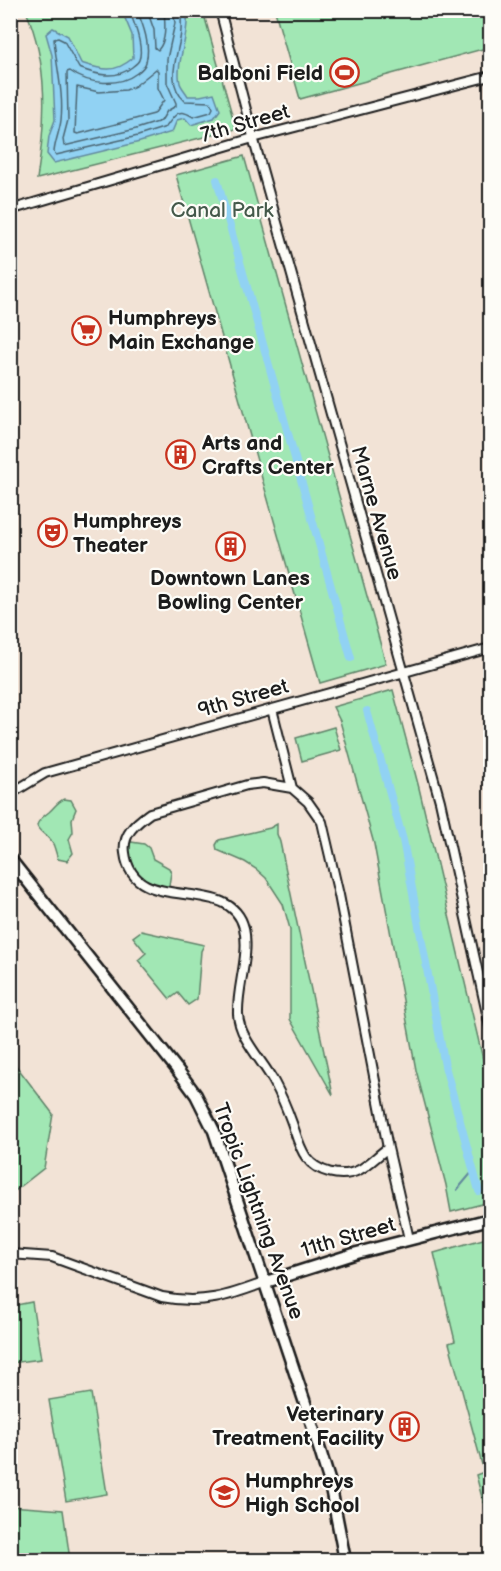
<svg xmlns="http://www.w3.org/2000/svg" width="501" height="1571" font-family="'Balsamiq Sans',sans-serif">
  <rect width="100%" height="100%" fill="#f2e3d6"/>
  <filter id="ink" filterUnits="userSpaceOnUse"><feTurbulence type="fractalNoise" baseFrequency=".0167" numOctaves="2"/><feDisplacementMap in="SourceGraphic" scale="12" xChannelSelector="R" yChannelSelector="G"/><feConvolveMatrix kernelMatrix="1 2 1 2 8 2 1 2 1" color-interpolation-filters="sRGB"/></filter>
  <g filter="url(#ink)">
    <path fill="#a1e7b4" stroke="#5e8268" stroke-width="1.5" d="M26,11h177l33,118 -199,50c9,-58 12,-114 -11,-168z
      M275,11h215v36l-190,52z
      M244,156l142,508 -66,19 -144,-508z
      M393,690l26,98 71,301v113l-39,10 -5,-27 -30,-115 -42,-226 -34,-123 -7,-14z
      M334,727l7,23 -39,11 -6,-23z
      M64,799l7,1 5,9 -4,10 1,13 -4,7 4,14 -6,8 -9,-2c-2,-5 -3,-11 -5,-15 -10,-16 -28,-14 -4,-32 6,-5 8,-10 15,-13z
      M277,824v10l3,8 53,253 -43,-76v-90l-7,-25 -17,-26 -10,-9 -11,-7 -28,-12 -1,-5 3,-5 51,-12z
      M125,841l19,3 5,4 4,11 16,9 2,5 -3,18 -32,-12z
      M141,931l63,14 -3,6 -4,48 -9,6 -10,-12 -8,6 -32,-39 8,-7 -13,-16z
      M11,1059l42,55 -9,54 -33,26z
      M490,1237v291l-14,-53 8,-3 -35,-129 6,-2 -21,-88z
      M32,1302l9,57 -30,4v-57z
      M91,1393l16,101 -41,7 -17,-101z
      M10,1506l53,4 7,50h-59z"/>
    <path fill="#91d2f3" stroke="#62899d" stroke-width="1.5" d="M122,11h65c3,25 -12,52 -7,72 1,4 6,9 8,13h12l14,-3 6,17 -6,8 -23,7 -6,-7 -8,2 -5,12 -32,10 -86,21 -7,-9 2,-18 6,-16 -3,-65 -6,-21 7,-6 15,8 13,27c22,7 33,11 52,-5l-1,-23z"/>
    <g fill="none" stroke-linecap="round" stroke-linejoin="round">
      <path stroke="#4b6572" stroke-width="1.5" d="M129,10c5,12 15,38 10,50 -1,3 -5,5 -7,7 -16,13 -35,8 -53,1l-15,-27 -6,-3 -4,1c2,26 10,54 7,81 -1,10 -6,21 -7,32l2,3 82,-19 28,-9c9,-12 12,-20 27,-10l18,-5 2,-4 -3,-6 -25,-1c-19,-17 -9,-41 -5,-62 2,-10 1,-19 1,-29
        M137,10c6,15 14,35 9,52 -1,5 -5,8 -9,11 -18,14 -48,12 -67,-2l-3,1 1,48 -5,19 1,7 72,-17 25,-8 6,-10 9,-5v-3l-9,-20v-24l8,-36 -2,-13
        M147,10l7,20 1,18 3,2c9,-10 7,-26 6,-40
        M156,69l2,2v17l6,12 -10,14 -76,20 -3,-1 2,-46 22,5 27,-2 9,-4z"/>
      <path stroke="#62899d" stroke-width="2" d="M457,1190l16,-19"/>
      <path stroke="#91d2f3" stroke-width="8" d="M217,180l134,478
        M367,711l36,129 42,226 34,125"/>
      <defs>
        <path id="minor" d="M220,10l36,138 184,653 50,226
          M10,210l243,-72 237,-62
          M272,709l20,79
          M10,794l35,-21 445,-125
          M388,1148c-10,7 -19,17 -29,22 -18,9 -42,2 -53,-13 -7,-10 -10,-23 -14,-34 -5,-14 -11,-28 -18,-41 -11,-21 -35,-44 -36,-68 -1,-28 12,-58 6,-86 -14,-57 -111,-9 -119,-75 -3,-19 11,-30 25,-40l97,-28 16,-2 29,5 16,14 14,20 17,73 49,253 21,91
          M10,1254l42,3 110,40c40,8 67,-1 104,-15"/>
        <path id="major" d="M10,859l166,209 20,27 18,36 95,284 21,68 15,77
          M266,1282l91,-29 133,-34"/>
      </defs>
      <use href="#minor" stroke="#1c1c1c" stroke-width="12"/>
      <use href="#major" stroke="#1c1c1c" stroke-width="15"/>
      <use href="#minor" stroke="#fdfcf7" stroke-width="8"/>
      <use href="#major" stroke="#fdfcf7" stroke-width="10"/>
    </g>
  </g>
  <defs>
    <symbol id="stadium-ring" viewBox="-11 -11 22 22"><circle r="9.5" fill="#fdfcf7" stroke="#c8321e" stroke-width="1.5"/><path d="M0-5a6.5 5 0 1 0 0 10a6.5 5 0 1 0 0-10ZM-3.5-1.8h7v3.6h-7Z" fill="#c8321e"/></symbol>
    <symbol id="supermarket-ring" viewBox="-11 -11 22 22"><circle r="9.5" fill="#fdfcf7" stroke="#c8321e" stroke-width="1.5"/><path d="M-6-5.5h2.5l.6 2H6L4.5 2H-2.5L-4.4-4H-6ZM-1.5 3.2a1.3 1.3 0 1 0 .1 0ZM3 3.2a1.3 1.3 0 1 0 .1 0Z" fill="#c8321e"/></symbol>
    <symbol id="building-ring" viewBox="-11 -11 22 22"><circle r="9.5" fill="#fdfcf7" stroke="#c8321e" stroke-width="1.5"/><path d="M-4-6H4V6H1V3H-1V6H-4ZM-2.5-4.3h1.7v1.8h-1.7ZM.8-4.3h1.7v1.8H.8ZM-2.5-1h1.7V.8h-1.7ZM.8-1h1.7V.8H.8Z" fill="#c8321e"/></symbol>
    <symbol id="theatre-ring" viewBox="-11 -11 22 22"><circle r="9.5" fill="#fdfcf7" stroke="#c8321e" stroke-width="1.5"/><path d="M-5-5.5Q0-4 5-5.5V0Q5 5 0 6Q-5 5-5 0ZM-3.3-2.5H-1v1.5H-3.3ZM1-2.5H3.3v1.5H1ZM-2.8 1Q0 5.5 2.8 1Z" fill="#c8321e"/></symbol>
    <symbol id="school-ring" viewBox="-11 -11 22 22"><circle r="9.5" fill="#fdfcf7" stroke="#c8321e" stroke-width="1.5"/><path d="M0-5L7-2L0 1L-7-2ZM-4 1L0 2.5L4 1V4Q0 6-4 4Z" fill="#c8321e"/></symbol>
  </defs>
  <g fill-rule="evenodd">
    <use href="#stadium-ring" x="328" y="56" width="33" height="33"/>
    <use href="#supermarket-ring" x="70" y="314" width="33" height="33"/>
    <use href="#building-ring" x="164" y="438" width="33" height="33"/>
    <use href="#theatre-ring" x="36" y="516" width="33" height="33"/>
    <use href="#building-ring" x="214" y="530" width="33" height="33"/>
    <use href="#building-ring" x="388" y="1410" width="33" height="33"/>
    <use href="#school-ring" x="208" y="1476" width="33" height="33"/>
  </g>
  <g text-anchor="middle" stroke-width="4.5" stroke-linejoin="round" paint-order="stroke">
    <g font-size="21" font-weight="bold" fill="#1c1c1c" stroke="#fdfcf7" text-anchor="start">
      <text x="323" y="80" text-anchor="end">Balboni Field</text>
      <text x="108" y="325">Humphreys<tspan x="108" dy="24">Main Exchange</tspan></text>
      <text x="202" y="450">Arts and<tspan x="202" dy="24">Crafts Center</tspan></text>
      <text x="73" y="528">Humphreys<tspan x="73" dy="24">Theater</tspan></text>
      <text x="230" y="585" text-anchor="middle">Downtown Lanes<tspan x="230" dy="24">Bowling Center</tspan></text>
      <text x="384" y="1421" text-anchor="end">Veterinary<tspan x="384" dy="24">Treatment Facility</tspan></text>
      <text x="245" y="1488">Humphreys<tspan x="245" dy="24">High School</tspan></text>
    </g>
    <g font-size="21" fill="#1c1c1c" stroke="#fdfcf7">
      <text transform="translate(245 123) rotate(-16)" y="7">7th Street</text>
      <text transform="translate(377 513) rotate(74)" y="7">Marne Avenue</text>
      <text transform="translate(243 698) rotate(-16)" y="7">9th Street</text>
      <text transform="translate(259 1211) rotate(70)" y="7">Tropic Lightning Avenue</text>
      <text transform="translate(348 1237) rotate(-16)" y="7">11th Street</text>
    </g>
    <g font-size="21" fill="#44594a" stroke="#fdfcf7">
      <text x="222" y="217">Canal Park</text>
    </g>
  </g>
  <rect width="501" height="1571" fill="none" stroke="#fdfcf7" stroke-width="36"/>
  <rect x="18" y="18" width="465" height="1535" fill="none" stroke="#1c1c1c" stroke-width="2" filter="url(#ink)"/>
</svg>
